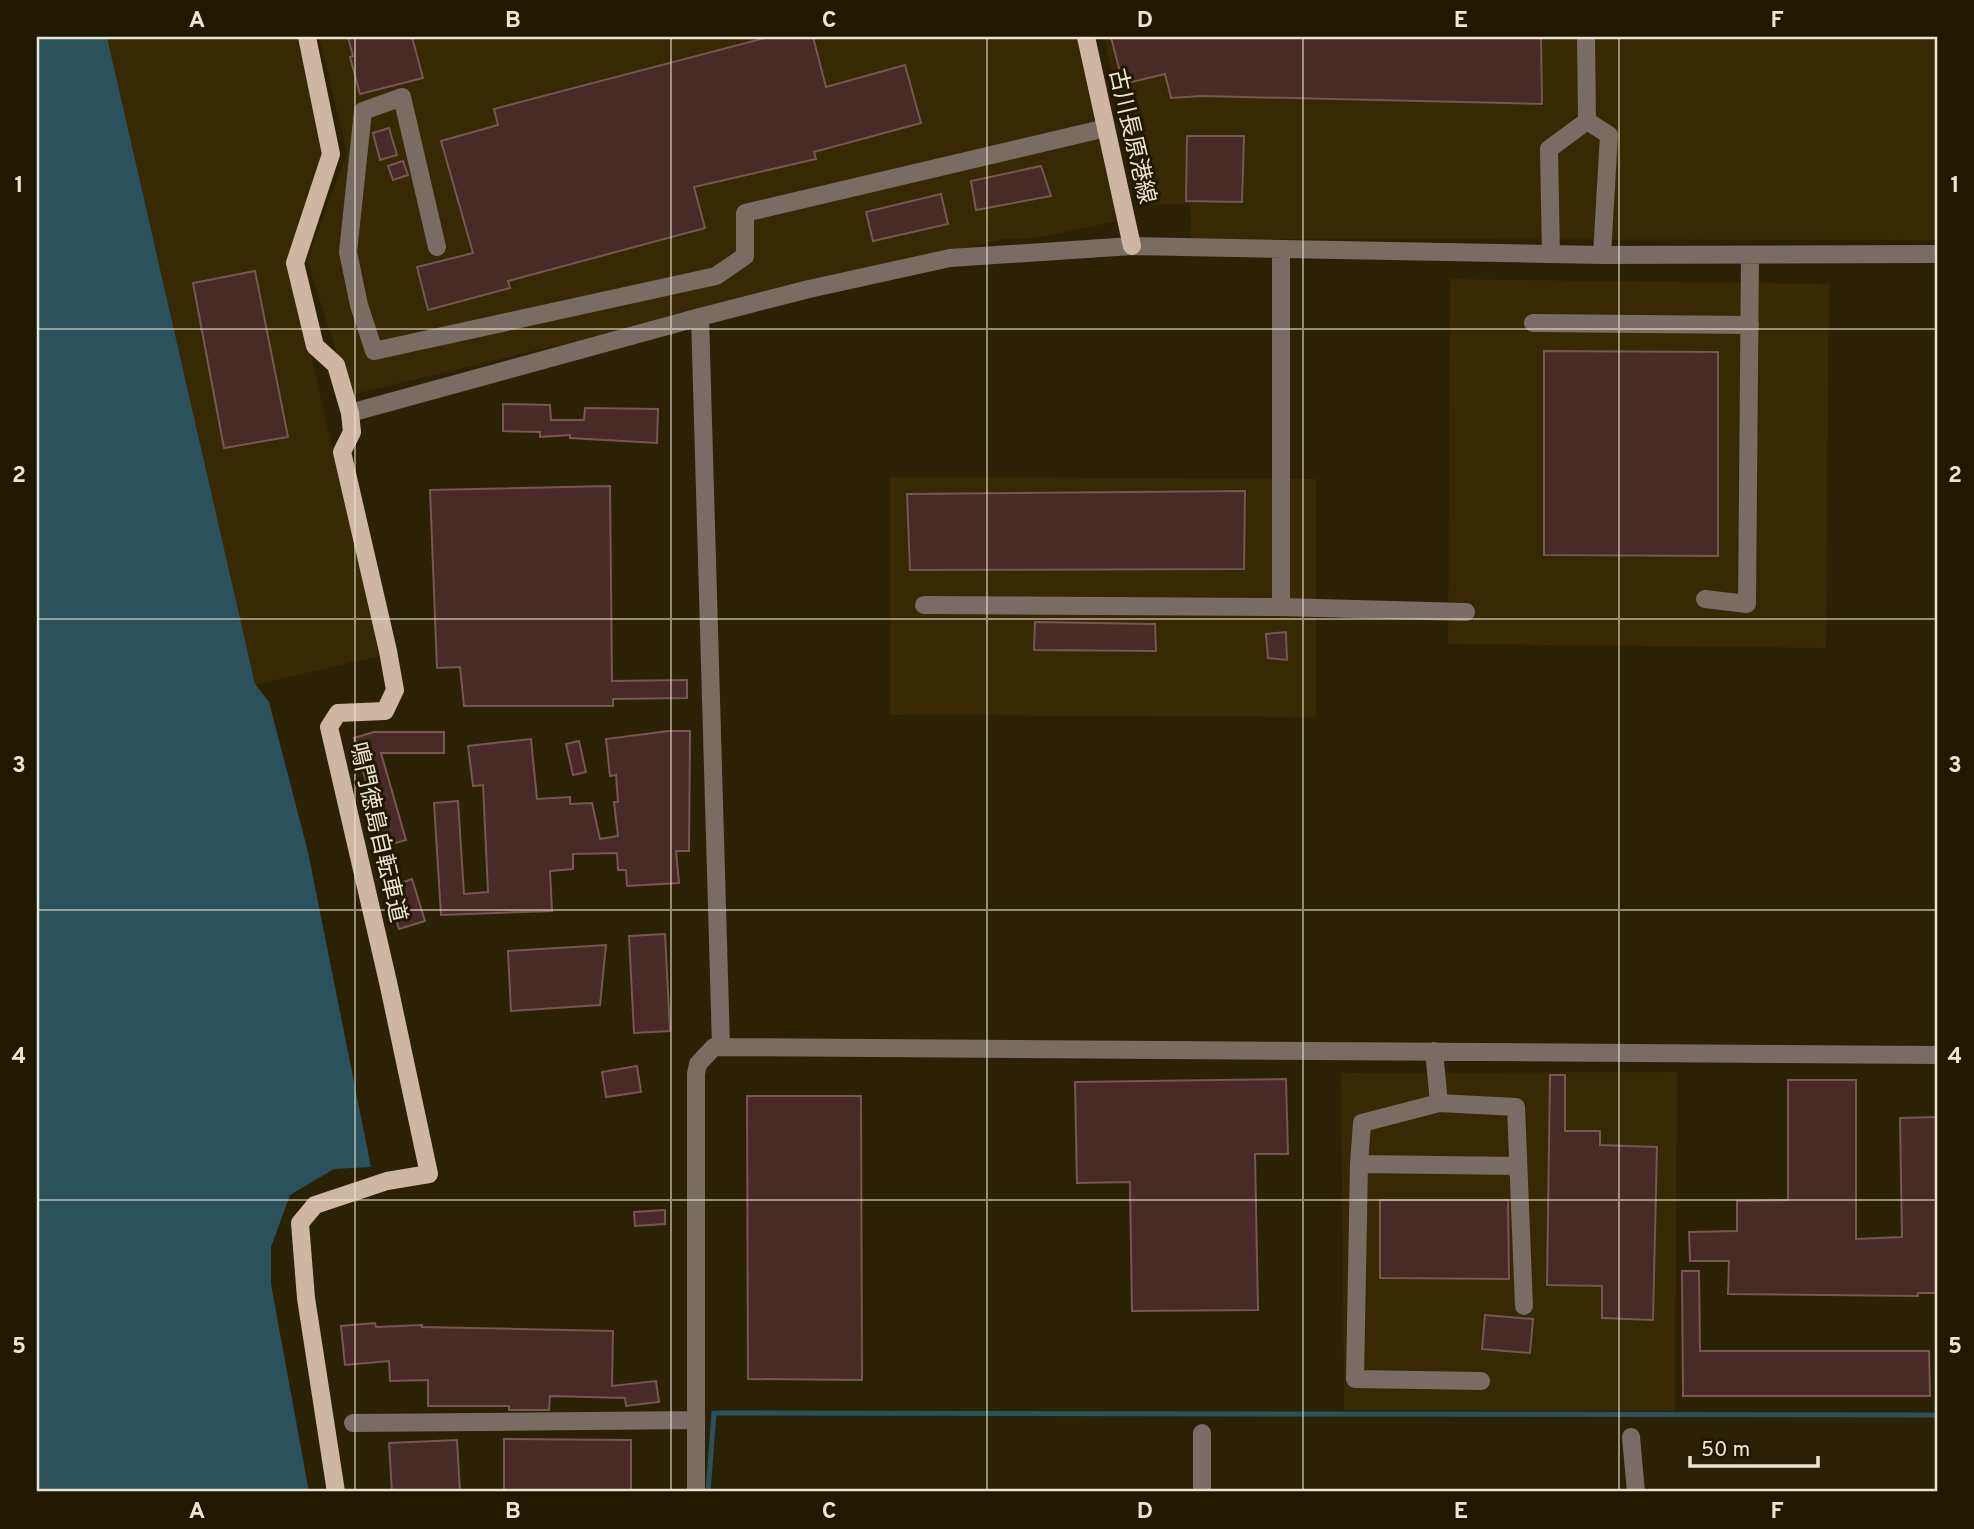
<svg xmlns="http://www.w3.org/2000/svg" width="1974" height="1529" font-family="Overpass,'Noto Sans JP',sans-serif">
  <rect width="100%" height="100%" fill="#2b2105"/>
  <path fill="#362903" d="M107,37h190l27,114 -32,121 88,384 -125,29z
    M319,37h760l43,183 -85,18 -32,1 -655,156 -43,-135 40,-107z
    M1104,37h833v203l-746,-1 -1,-35 -48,1z
    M1450,279l379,5 -3,364 -378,-4z
    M890,477l426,2v238l-426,-2z
    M1677,1072l-2,339 -331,-1 -3,-337z"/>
  <path fill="#2a515c" d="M37,37h70l148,647 14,18 39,150 63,315 -37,2 -44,26 -19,52v37l38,208h-272z"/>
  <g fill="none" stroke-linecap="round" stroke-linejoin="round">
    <path stroke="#2a515c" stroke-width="5" d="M708,1492l6,-79 1223,2"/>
  </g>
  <path fill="#482a26" stroke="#785652" stroke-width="2" d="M348,37h64l11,41 -63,16 -10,-37 3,-1z
    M769,37h44l13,50 79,-22 16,58 -107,29 2,7 -122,28 11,41 -197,53 2,7 -82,22 -11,-43 56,-14 -32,-112 57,-16 -4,-16z
    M1111,37h430l1,67 -340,-8 -31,2 -6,-24 -42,10z
    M389,128l8,27 -17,5 -7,-27z
    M1187,136h57l-2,66 -56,-1z
    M403,161l5,14 -15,5 -5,-14z
    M1041,166l10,30 -75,14 -5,-29z
    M941,194l7,30 -75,17 -7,-29z
    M255,271l33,166 -64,11 -31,-165z
    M1544,351l174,1v204l-174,-1z
    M503,404l47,1 1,15h33l1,-12 73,1 -1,34 -87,-5v-3l-30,2v-5l-37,-1z
    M610,486l2,195 75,-1v18l-74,1v7h-149l-4,-39 -23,1 -7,-178z
    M1245,491l-1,78 -334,1 -3,-76z
    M1035,622l120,2 1,27 -122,-1z
    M1286,632l1,28 -19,-2 -2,-24z
    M668,731h22l-1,120h-13l3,32 -52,3 -1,-16h-8l-1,-17 -44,1v15l-23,2 2,40 -111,4 -7,-112 24,-2 6,93 24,-2 -5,-107 -10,1 -5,-40 63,-7 6,60 33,-2v7l22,-1 8,36 18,-3 -4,-34h4l-2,-27 -6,1 -4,-37z
    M374,732h70v21h-63l25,87 -22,6 -30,-108z
    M579,741l7,31 -13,3 -7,-31z
    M412,879l13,42 -26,8 -13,-41z
    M665,934l5,97 -36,2 -5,-97z
    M606,945l-6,60 -89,6 -3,-60z
    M637,1066l4,26 -35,5 -4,-25z
    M1550,1075h15v56h35v14l57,2 -4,173 -51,-2v-32l-55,-1z
    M1286,1079l2,75h-33l3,156 -126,1 -2,-129 -53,1 -2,-101z
    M1788,1080h68v159l46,-2 -2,-119 37,-1v176h-19v3l-190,-2 1,-33h-39l-1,-29 48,-1v-30l51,-1z
    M747,1096h114l1,284 -114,-1z
    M1380,1200h128l1,79 -129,-1z
    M665,1210v14l-30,2 -1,-14z
    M1682,1271h17l1,80h229l1,45h-247z
    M1485,1315l48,4 -3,34 -48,-4z
    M375,1323l1,4 46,-2v2l191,4 -1,55 44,-5 3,21 -33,4 -1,-8 -75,-2 -1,14h-40v-4h-81v-26l-38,1 -1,-20 -44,4 -4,-39z
    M504,1439l127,1v52h-127z
    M457,1440l3,52h-68l-3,-49z"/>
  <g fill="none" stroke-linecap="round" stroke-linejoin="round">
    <path stroke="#786c63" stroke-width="18" d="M1586,37l1,84 22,14 -7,120
      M437,247l-35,-150 -39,14 -15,141 11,53 15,46 342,-75 29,-20v-43l361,-85
      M1551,254l-2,-105 38,-28
      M700,317l21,729
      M1533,323l217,2
      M350,413l350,-96 109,-28 141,-31 182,-12 470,9 335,-1
      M1705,599l42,5 3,-349
      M924,605l357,2v-358
      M1281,607l185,5
      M1434,1051l5,52 77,4 8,199
      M1439,1103l-77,20 -3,41 159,2
      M1359,1164l-4,215 126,2
      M353,1423l343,-3
      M1202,1433v59
      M1631,1437l5,55
      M696,1492v-418l2,-10 16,-17 1223,8"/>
    <path stroke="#cfb6a3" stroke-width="18" d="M307,37l24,117 -36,109 20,83 21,19 14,48 2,19 -10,20 46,199 7,39 -10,21 -47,2 -9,14 59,255 41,192 -42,7 -72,24 -15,18 6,75 30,194
      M1086,37l46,209"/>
  </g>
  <path fill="none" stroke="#ebe5d4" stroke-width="2" stroke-opacity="0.55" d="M355,37v1455M671,37v1455M987,37v1455M1303,37v1455M1619,37v1455M37,329h1900M37,619h1900M37,910h1900M37,1200h1900"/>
  <g text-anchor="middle" stroke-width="6" stroke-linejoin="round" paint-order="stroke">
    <g font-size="23" fill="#ebe5d4" stroke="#211800">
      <text transform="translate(1133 136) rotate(77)" y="8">古川長原港線</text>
      <text transform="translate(379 832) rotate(77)" y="8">鳴門徳島自転車道</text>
    </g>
  </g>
  <rect width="1974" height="1529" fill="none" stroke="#211800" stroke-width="77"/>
  <path d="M1690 1456v10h128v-10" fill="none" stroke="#ebe5d4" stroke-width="3.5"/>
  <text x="1701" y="1456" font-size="21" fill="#ebe5d4" stroke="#211800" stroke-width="5" paint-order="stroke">50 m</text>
  <rect x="38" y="38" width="1898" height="1452" fill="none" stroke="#ebe5d4" stroke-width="2.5"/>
  <g font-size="23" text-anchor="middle" font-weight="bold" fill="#ebe5d4">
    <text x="197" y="27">A</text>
    <text x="513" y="27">B</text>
    <text x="829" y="27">C</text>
    <text x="1145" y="27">D</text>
    <text x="1461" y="27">E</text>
    <text x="1777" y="27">F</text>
    <text x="19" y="192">1</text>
    <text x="1955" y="192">1</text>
    <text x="19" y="482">2</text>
    <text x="1955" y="482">2</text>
    <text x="19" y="772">3</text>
    <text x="1955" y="772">3</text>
    <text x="19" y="1063">4</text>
    <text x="1955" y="1063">4</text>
    <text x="19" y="1353">5</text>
    <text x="1955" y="1353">5</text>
    <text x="197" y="1518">A</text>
    <text x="513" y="1518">B</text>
    <text x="829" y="1518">C</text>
    <text x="1145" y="1518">D</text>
    <text x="1461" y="1518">E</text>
    <text x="1777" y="1518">F</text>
  </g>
</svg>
